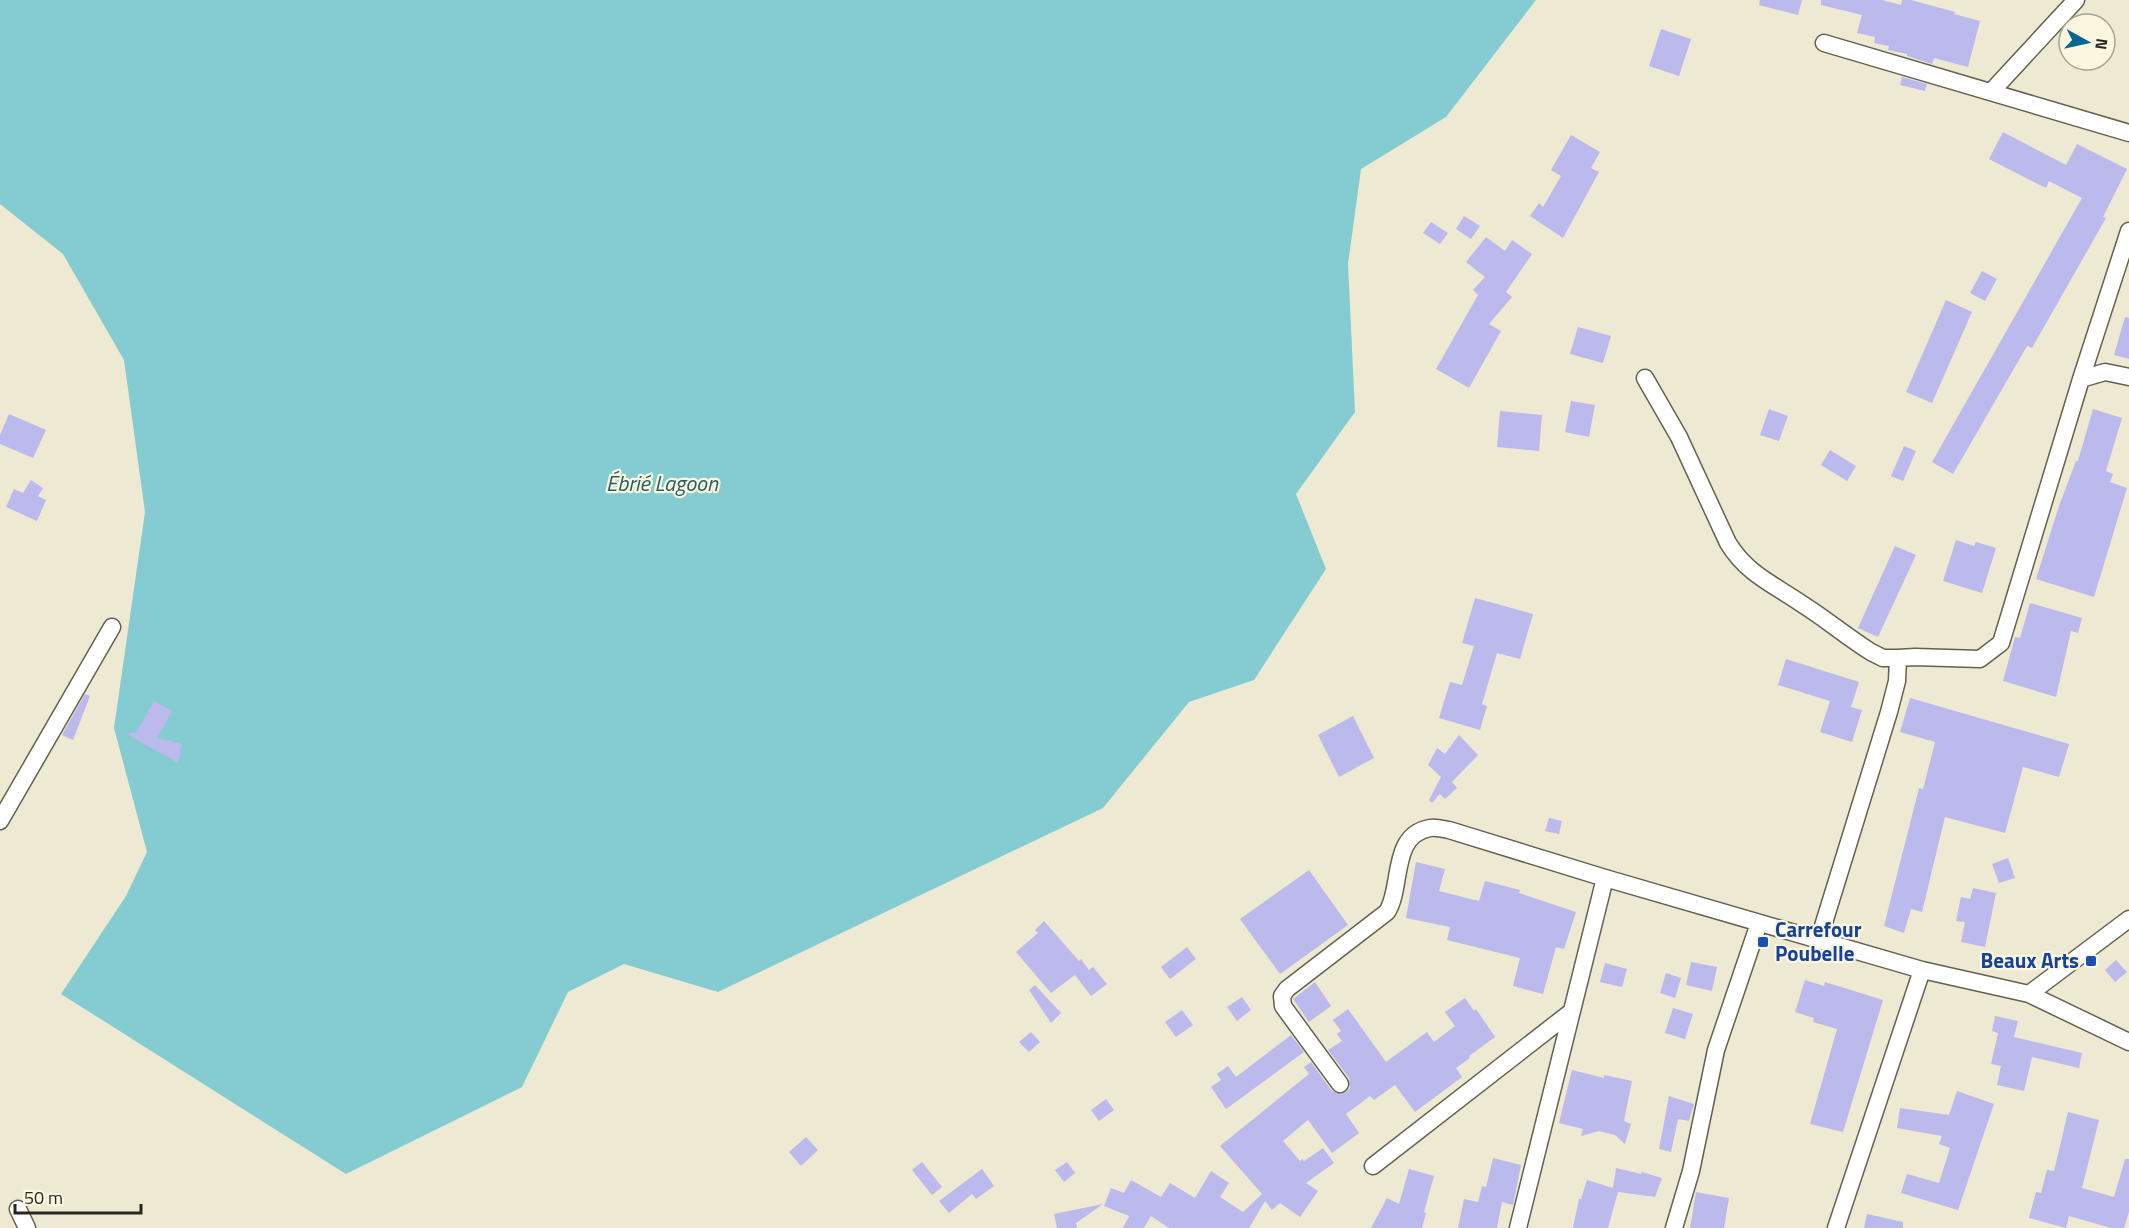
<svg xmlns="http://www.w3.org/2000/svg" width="2129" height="1228" font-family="'Titillium Web',sans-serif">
  <rect width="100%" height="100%" fill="#ede9d3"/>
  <path fill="#84ccd1" d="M0,0h1536l-90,117 -85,52 -13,95 7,148 -59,82 30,75 -72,111 -65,22 -86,106 -385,184 -94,-28 -56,28 -46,95 -176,87 -285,-180 65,-98 21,-44 -33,-124 31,-216 -21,-152 -61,-106 -63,-50z"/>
  <path fill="#bcb9ec" d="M1760,0h42l-4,15 -39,-10z
    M1821,0h61l19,5 1,-5h9l44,12 -1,2 26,7 -12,46 -34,-9 -2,6 -25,-8v-2l-19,-4 1,-4 -15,-3 1,-6 -18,-4 5,-18 -41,-10z
    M1661,29l30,10 -12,37 -30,-10z
    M1902,77l25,7 -2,7 -25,-6z
    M2003,132l63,33 11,-21 50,25 -24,48 3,1 -74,130 -5,-2 -74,128 -21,-12 150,-264 -33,-17 -3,7 -57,-29z
    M1571,135l29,17 -9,16 8,4 -36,66 -33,-22 9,-13 4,4 18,-31 -10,-6z
    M1464,216l16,10 -9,13 -15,-10z
    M1431,222l17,11 -8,11 -17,-11z
    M1486,237l19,14 7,-11 20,14 -26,38 6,5 -23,27 12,7 -32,57 -33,-19 42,-74 -5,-5 12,-13 -19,-15z
    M1982,271l15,8 -12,22 -15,-8z
    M1946,300l26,12 -40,91 -26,-11z
    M2125,317l4,1v41l-15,-4z
    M1578,327l33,9 -8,27 -33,-9z
    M1571,401l24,4 -6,32 -24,-5z
    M1769,409l19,7 -9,25 -19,-6z
    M2093,409l29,9 -16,53 7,3 -3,8 17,6 -33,109 -58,-18 23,-73 17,-45h2z
    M1500,411l42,4 -3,36 -42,-4z
    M9,414l37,16 -13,28 -33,-14v-9z
    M1904,446l12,5 -13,30 -12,-5z
    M1830,450l26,16 -9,15 -26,-16z
    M31,480l12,8 -5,8 8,4 -9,21 -31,-14 8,-18 9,4z
    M1956,540l18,6 2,-4 20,6 -14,45 -39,-12z
    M1895,546l21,9 -38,82 -20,-9z
    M1475,598l58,16 -13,45 -23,-6 -15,51 5,2 -7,24 -41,-12 11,-36 12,3 12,-39 -12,-3z
    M2030,603l52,15 -4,15 -7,-2 -15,66 -53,-16 12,-44 5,1z
    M1786,659l73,23 -8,25 11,3 -10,32 -32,-10 10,-31 -52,-16z
    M85,694l5,2 -17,44 -11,-5z
    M1910,698l159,46 -10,33 -36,-10 -18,66 -60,-16 -23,95 -11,-3 -7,24 -20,-7 35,-138 4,1 12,-47 -35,-10z
    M154,701l18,10 -15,27 25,6 -4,19 -50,-28 2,-3 6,1z
    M1353,716l21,42 -35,19 -21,-42z
    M1459,735l19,20 -26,27 5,6 -12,11 -5,-5 -8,9 -3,-3 12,-23 -13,-12 9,-17 8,6z
    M1549,818l13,3 -3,13 -14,-3z
    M2008,858l7,20 -16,5 -7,-19z
    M1416,862l29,7 -6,22 40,10 6,-20 35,9 -1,3 57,19 -12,37 -8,-2 -13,47 -30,-8 7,-28 -73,-18 3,-13 -44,-9z
    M1309,870l39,55 -68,49 -40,-55z
    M1973,888l23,5 -11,54 -24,-5 4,-20 -9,-1 5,-24 9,2z
    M1044,921l35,40 2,-2 8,11 4,-3 14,17 -16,12 -16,-21 -24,18 -35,-41 22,-19 -3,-3z
    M1187,947l9,12 -26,20 -9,-12z
    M2116,960l11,12 -12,10 -10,-12z
    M1691,962l26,5 -5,24 -26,-6z
    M1605,963l22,6 -5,18 -22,-5z
    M1666,973l15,5 -6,20 -15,-5z
    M1805,980l19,6 1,-4 58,18 -40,132 -33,-8 27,-95 -24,-7 1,-4 -19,-6z
    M1315,982l16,24 -22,16 -16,-23z
    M1035,985l26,28 -10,10 -22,-33z
    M1242,997l9,13 -14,11 -10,-14z
    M1465,998l9,13 2,-2 19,28 -26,19 1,2 -14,10 6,9 -47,35 -20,-27 -21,15 -4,-4 -24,18 13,19 -27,20 -24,-33 -25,21 17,20 2,-2 2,2 19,-13 11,15 -28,20 12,8 -18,26 -20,-14 -8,7 -7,-9 -16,27h-80l-18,-12 -7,12h-21l6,-12 -25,-10 7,-18 13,5 7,-13 30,17 9,-14 25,15 16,-27 18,12 -9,14 23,15 19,-18 -42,-48 89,-72 -5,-7 7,-5 21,29 9,3 6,-2 3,-4 -1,-10 -21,-28 14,-9 -5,-7 4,-3 -8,-11 15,-11 38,53 41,-30 7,10 21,-16 -10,-14z
    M1673,1008l20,6 -8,25 -20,-6z
    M1182,1010l11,15 -17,12 -11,-15z
    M1995,1016l23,5 -4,16 68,16 -3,15 -47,-11 -8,34 -27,-6 4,-19 -10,-2 7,-31 -6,-2z
    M1031,1032l9,10 -11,10 -10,-10z
    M1291,1035l13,17 -78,57 -15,-22 10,-7 -4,-6 11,-8 8,11z
    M1572,1070l32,8v-3l28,6 -8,40 7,3 -6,20 -10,-9 -16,-4 -18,5 2,-7 -24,-6z
    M1957,1091l37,13 -36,106 -57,-17 6,-19 32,9 11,-35 -11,-4 3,-8 -45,-8 3,-20 49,7z
    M1669,1096l25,8 -5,17 -11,-2 -7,33 -12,-3z
    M1106,1099l8,11 -15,11 -8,-11z
    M2068,1112l31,8 -17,68 32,9 11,-38h4v53l-5,16h-13l-42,-12 -3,12 -37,-10 7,-26 5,1 6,-23 7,1z
    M806,1137l12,13 -17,16 -12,-14z
    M1493,1158l28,7 -8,40 -11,-3 -5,26h-39l6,-29 14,3 4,-16 4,1z
    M922,1162l20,25 -10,8 -20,-25z
    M1067,1162l8,11 -11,9 -9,-12z
    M1616,1168l25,6 1,-2 20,6 -7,19 -37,-5 -10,36h-35l6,-29h2l6,-19 26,8z
    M982,1169l12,17 -18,13 -4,-5 -23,19 -10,-12z
    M1409,1169l25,7 -10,36 2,1 -4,15h-51l16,-30 12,6z
    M1696,1192l33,6 -5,30h-34z
    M1103,1204l-27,19 1,5h-20l-3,-14z
    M1867,1214l36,8v6h-39z"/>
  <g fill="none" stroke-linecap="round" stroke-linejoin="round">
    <defs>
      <path id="minor" d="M1824,43l305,90
        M1991,92l85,-92
        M1645,378l34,59 49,106c19,31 45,41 74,61 24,15 45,33 69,48l12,6h15l-1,23 -8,31 -70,227
        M2081,379l24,-7 24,5
        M1898,658l17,-1 65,2 21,-16 80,-264 48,-148
        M0,821l112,-194
        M2029,994l100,-75
        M1340,1084l-57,-78 -1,-10 5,-7 100,-77c16,-25 3,-77 43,-84 6,-1 13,1 19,2l156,48 317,92 107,24 100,48
        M1373,1166l198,-154
        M18,1209l9,19
        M1518,1228l87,-350
        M1674,1228l17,-57 25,-121 43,-127
        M1836,1228l86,-258"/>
    </defs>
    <use href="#minor" stroke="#64614e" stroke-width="19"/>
    <use href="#minor" stroke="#fff" stroke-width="16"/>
  </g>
  <g fill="#1a4fb4" stroke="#faf6e0" stroke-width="2">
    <rect x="1757" y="936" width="12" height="12" rx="3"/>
    <rect x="2085" y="955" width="12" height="12" rx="3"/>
  </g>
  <g text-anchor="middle" stroke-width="4.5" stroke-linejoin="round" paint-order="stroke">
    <g font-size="21" font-weight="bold" fill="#164399" stroke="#faf6e0" text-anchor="start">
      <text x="1775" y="937">Carrefour<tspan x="1775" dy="24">Poubelle</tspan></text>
      <text x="2079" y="968" text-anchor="end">Beaux Arts</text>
    </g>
    <g font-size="22" font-style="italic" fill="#246064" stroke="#faf6e0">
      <text x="662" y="491">Ébrié Lagoon</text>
    </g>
  </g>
  <g transform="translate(2087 42) rotate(98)"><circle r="28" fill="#faf6e0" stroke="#a6a493" stroke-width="1.5"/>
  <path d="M0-4.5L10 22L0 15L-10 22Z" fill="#066594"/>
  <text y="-9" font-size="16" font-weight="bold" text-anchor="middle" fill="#292820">N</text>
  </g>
  <path d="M15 1204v9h126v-9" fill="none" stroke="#292820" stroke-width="3"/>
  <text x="24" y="1204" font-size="18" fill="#292820" stroke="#faf6e0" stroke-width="4.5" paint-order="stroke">50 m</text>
</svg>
